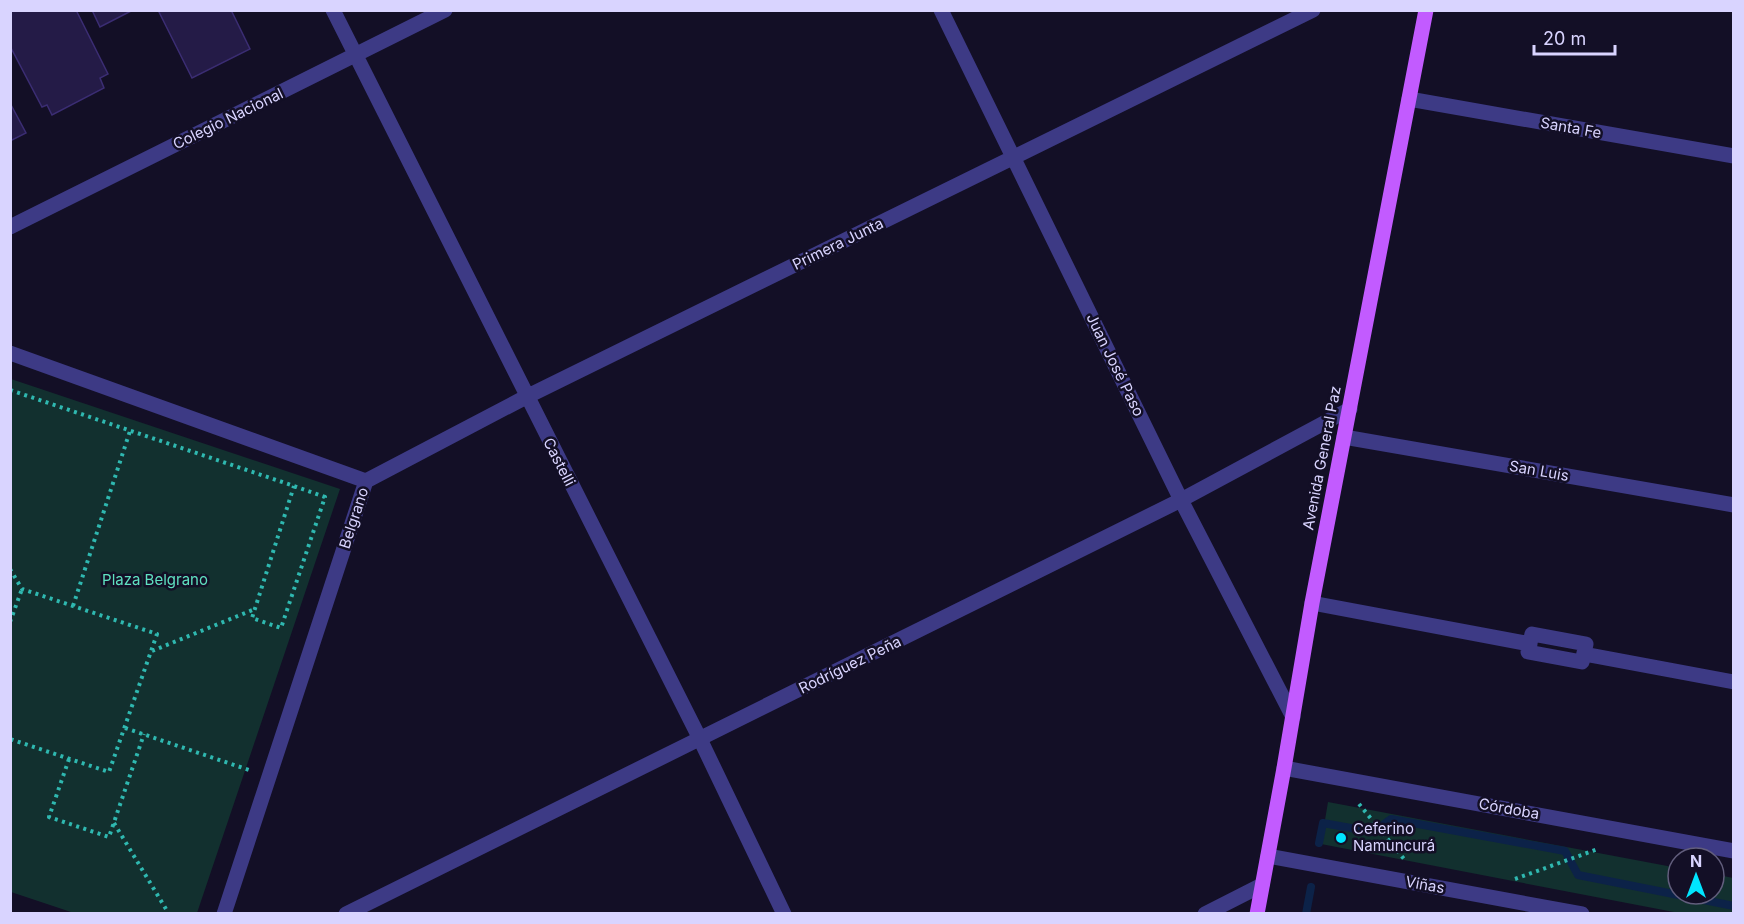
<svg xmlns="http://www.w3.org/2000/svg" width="1744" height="924" font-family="Inter,sans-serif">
  <rect width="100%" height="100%" fill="#130f26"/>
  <path fill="#12302f" d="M11,379l329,110 -143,424h-123l-63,-21z
    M1328,802l350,66v26h36v-20l19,4v35h-54l-358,-69z"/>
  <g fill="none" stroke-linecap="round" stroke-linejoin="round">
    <path stroke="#0c2248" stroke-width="8" d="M1319,843l4,-20 50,9 18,-13 174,32 13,24 156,31
      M1306,914l5,-27"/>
  </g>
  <path fill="#241b47" stroke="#3b2d73" stroke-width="1.5" d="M10,10h66l32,64 -8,4 4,10 -52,27 -5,-10 -5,2 -32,-61z
    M92,10h41l-33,17z
    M158,10h73l19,39 -58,29z
    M10,103l16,30 -16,8z"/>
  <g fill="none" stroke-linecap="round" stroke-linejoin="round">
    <path stroke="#2fb8b0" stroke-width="4" stroke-dasharray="3 4.5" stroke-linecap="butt" d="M10,390l284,96 31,11 -44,131 -29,-10 42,-132
      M10,569l12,20 135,45 -48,138 -99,-33
      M73,606l57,-175
      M10,622l12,-33
      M152,651l103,-42
      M125,728l124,42
      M69,759l-20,58 60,20 35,-103
      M1359,804l45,55
      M114,823l55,91
      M1515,879l83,-30"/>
    <path stroke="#3d3a85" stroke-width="15" d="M333,10l367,729 84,175
      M941,10l240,490 112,217
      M1409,99l325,57
      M10,227l435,-217
      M10,353l356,128 -142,433
      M1344,437l390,68
      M366,481l160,-84 787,-387
      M1312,603l218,41
      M1532,634l54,10 -4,18 -54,-10z
      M1584,654l150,28
      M1284,768l450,83
      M1268,856l314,58
      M346,914l835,-414 169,-91
      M1205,914l57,-29"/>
    <path stroke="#c25bff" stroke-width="15" d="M1257,914l27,-146 28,-165 114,-593"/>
  </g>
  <circle fill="#00e5ff" stroke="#130f26" stroke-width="2" cx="1341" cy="838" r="6"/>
  <g text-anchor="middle" stroke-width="5" stroke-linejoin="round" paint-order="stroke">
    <g font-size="15" fill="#d9d4ff" stroke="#130f26">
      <text transform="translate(228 119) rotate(-26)" y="5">Colegio Nacional</text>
      <text transform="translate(1571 128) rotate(10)" y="5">Santa Fe</text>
      <text transform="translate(838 244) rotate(-26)" y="5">Primera Junta</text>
      <text transform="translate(1115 365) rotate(64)" y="5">Juan José Paso</text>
      <text transform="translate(1322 458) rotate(-79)" y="5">Avenida General Paz</text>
      <text transform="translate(559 462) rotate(63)" y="5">Castelli</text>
      <text transform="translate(1539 471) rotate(10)" y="5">San Luis</text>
      <text transform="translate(354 518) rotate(-72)" y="5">Belgrano</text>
      <text transform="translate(850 665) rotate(-26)" y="5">Rodríguez Peña</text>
      <text transform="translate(1509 809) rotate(10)" y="5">Córdoba</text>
      <text transform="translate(1425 885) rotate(10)" y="5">Viñas</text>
    </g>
    <g font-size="15" fill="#5fe0c0" stroke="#130f26">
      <text x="155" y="585">Plaza Belgrano</text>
    </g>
    <g font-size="15" fill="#d9d4ff" stroke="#130f26" text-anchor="start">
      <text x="1353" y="834">Ceferino<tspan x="1353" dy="17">Namuncurá</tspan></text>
    </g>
  </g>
  <rect width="1744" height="924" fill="none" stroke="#d9d4ff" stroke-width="24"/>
  <g transform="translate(1696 876)"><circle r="28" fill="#130f26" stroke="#625e7d" stroke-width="1.5"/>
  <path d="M0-4.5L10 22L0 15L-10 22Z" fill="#00e5ff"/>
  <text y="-9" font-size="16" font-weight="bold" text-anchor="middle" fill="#d9d4ff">N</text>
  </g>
  <path d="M1534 45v9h81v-9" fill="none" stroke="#d9d4ff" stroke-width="3"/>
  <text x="1543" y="45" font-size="18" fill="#d9d4ff" stroke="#130f26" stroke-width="4.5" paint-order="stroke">20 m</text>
</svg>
